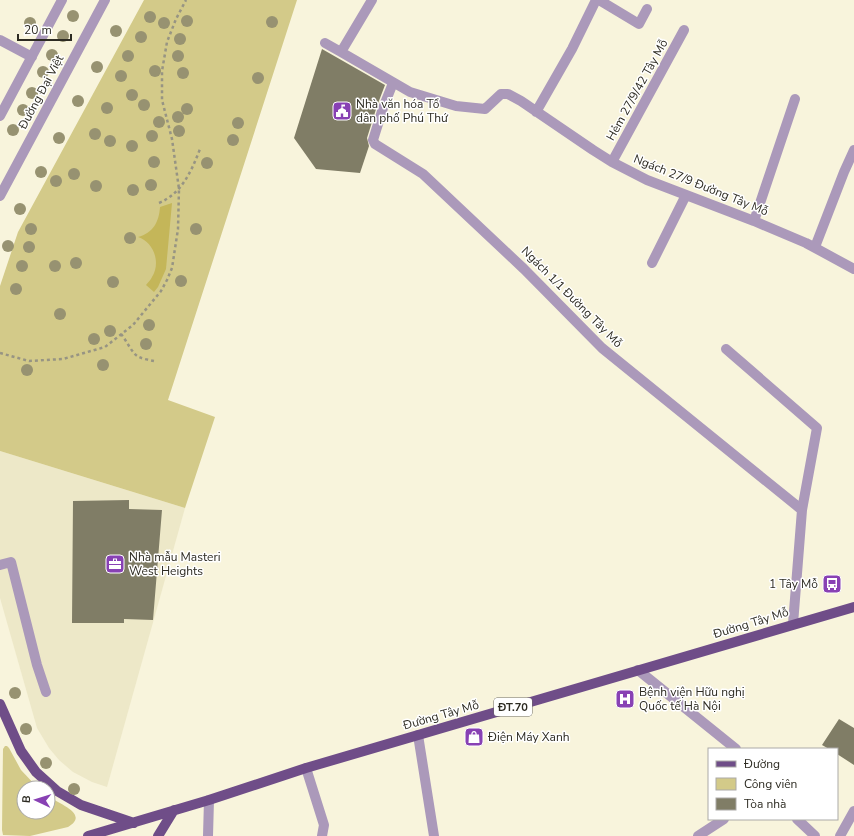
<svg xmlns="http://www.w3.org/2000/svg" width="854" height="836" font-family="'Nunito Sans',sans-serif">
  <rect width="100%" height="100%" fill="#f8f4dc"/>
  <path fill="#ede8c8" d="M0,451l185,57 -78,279 -15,-5 -19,-10 -14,-12 -10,-12 -12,-20 -37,-130z"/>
  <path fill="#d3ca89" d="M144,0h153l-129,400 47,17 -30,91 -185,-57v-165l18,-54z
    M5,746h2l2,2 12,22 17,18h-14v24h24v-16c11,8 42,18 20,31l-38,9 -27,-1 -1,-5 1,-81z"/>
  <path fill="#c4b659" d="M172,203l-6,66 -8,18 -4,5 -8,-7c2,-3 5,-5 6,-8 9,-14 2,-35 -14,-40 15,-4 21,-15 22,-30z"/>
  <path fill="#807d66" d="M322,49l63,36 -8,21 -10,32 2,8 -9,27 -44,-4 -22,-31z
    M129,500v9l33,1 -9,110 -29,-1v4h-52l1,-122z
    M839,719l15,9v37l-17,-11v-5h-8l-7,-4z"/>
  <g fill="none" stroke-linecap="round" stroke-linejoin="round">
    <path stroke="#979483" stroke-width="2.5" stroke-dasharray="3 3" stroke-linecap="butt" d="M159,203c23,-10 32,-31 41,-54
      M121,334c6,7 11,20 18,23 4,2 10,3 15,4
      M0,353l29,8 34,-2 42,-12 28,-22 28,-34 6,-11 5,-12 6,-39 1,-40 -7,-50 -10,-39v-29l5,-29 9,-23 10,-19"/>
    <path stroke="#ab99ba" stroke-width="10" d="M372,0l-31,52 69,40 46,14 29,3 16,-15h7l13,7 72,49 19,12 35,18 107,41 52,22 48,26
      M599,0l40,24 8,-15
      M0,40l32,17
      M325,43l16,9
      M393,83l-10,25 -10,32 2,4 48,30 101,95 78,79 200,162
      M536,112l36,-63 24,-49
      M0,116l62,-116
      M612,162l72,-132
      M0,196l105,-196
      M754,221l41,-122
      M815,247l29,-75 10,-22
      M652,263l34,-68
      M726,349l91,79 -15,82 -9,114
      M0,565l11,-3 26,103 9,27
      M638,670l98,79
      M418,735l16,101
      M306,768l18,57 -2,11
      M797,819l18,17
      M208,836l1,-36
      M698,836l26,-17
      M840,836l14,-25"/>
    <path stroke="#6f4d88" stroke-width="10" d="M0,704l21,47 15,21 21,19 24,14 53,18
      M88,836l121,-36 97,-32 548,-161
      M158,836l16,-26"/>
  </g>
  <g fill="#979271">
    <circle cx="73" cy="16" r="6"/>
    <circle cx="150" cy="17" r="6"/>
    <circle cx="187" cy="21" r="6"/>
    <circle cx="272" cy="22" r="6"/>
    <circle cx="30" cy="23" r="6"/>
    <circle cx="164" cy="23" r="6"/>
    <circle cx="116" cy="31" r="6"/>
    <circle cx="63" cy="36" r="6"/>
    <circle cx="141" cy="37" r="6"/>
    <circle cx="180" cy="39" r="6"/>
    <circle cx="52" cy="55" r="6"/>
    <circle cx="128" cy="56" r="6"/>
    <circle cx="178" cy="56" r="6"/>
    <circle cx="97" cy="67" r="6"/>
    <circle cx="155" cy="71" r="6"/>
    <circle cx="43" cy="72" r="6"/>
    <circle cx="183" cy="73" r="6"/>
    <circle cx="121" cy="76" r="6"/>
    <circle cx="258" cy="78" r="6"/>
    <circle cx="32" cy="93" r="6"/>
    <circle cx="132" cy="95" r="6"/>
    <circle cx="78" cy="101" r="6"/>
    <circle cx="144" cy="105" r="6"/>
    <circle cx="107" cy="108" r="6"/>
    <circle cx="187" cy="109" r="6"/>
    <circle cx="23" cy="110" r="6"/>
    <circle cx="178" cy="117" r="6"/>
    <circle cx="159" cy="122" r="6"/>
    <circle cx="238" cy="123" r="6"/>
    <circle cx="13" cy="130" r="6"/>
    <circle cx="179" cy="131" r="6"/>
    <circle cx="95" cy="134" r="6"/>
    <circle cx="152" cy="136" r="6"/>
    <circle cx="59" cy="138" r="6"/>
    <circle cx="233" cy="140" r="6"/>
    <circle cx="110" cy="141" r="6"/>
    <circle cx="132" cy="146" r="6"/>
    <circle cx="154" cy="162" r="6"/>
    <circle cx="207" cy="163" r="6"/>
    <circle cx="41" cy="172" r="6"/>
    <circle cx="74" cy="174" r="6"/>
    <circle cx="56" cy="181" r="6"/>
    <circle cx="151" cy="185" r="6"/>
    <circle cx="96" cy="186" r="6"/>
    <circle cx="133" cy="190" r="6"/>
    <circle cx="20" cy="209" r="6"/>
    <circle cx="31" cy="229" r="6"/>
    <circle cx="196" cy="229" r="6"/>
    <circle cx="130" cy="238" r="6"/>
    <circle cx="8" cy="246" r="6"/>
    <circle cx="29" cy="247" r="6"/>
    <circle cx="76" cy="263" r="6"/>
    <circle cx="22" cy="266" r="6"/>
    <circle cx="55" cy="266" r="6"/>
    <circle cx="181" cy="281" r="6"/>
    <circle cx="113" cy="282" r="6"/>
    <circle cx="16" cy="289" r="6"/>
    <circle cx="60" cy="314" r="6"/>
    <circle cx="149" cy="325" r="6"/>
    <circle cx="110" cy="331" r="6"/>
    <circle cx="94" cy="339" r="6"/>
    <circle cx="146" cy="344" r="6"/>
    <circle cx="103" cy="365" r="6"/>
    <circle cx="27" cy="370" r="6"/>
    <circle cx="15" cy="693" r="6"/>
    <circle cx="26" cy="729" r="6"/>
    <circle cx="46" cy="763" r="6"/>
    <circle cx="74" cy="789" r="6"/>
  </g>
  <defs>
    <symbol id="civic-square" viewBox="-11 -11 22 22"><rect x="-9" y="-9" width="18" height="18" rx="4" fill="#8841b4" stroke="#fff"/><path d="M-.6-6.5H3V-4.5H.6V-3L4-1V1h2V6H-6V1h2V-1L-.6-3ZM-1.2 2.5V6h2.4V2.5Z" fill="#fff"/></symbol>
    <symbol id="office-square" viewBox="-11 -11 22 22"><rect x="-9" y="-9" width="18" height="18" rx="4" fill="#8841b4" stroke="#fff"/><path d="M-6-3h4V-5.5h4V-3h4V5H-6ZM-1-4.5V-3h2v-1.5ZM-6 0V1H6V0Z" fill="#fff"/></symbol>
    <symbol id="bus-square" viewBox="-11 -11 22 22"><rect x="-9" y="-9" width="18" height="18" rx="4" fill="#8841b4" stroke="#fff"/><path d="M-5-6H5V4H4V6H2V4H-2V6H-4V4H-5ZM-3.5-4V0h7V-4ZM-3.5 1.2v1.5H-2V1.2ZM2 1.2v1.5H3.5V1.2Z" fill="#fff"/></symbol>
    <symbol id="hospital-square" viewBox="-11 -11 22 22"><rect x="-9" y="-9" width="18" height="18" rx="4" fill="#8841b4" stroke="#fff"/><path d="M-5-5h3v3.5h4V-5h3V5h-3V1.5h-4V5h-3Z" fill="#fff"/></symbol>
    <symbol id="shop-square" viewBox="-11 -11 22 22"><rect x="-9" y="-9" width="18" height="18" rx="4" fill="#8841b4" stroke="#fff"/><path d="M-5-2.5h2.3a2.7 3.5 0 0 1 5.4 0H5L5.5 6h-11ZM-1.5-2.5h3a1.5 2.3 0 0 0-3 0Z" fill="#fff"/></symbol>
  </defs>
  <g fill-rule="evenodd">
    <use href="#civic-square" x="331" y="100" width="22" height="22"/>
    <use href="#office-square" x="104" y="553" width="22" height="22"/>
    <use href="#bus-square" x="821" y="573" width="22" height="22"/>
    <use href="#hospital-square" x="614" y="688" width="22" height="22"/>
    <use href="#shop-square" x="463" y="726" width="22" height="22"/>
  </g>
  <g text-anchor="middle" stroke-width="3" stroke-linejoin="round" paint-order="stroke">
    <rect fill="#fff" stroke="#6c6b64" stroke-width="1" x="494" y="698" width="38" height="18" rx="3"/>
    <g font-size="11" font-weight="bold" fill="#2d2b22">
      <text x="513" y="711">ĐT.70</text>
    </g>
    <g font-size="12" fill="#2d2b22" stroke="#fff">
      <text transform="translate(637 90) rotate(-61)" y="4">Hẻm 27/9/42 Tây Mỗ</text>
      <text transform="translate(41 92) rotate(-62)" y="4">Đường Đại Việt</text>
      <text transform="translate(701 185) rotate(22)" y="4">Ngách 27/9 Đường Tây Mỗ</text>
      <text transform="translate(572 297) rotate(45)" y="4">Ngách 1/1 Đường Tây Mỗ</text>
      <text transform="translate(751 623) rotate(-17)" y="4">Đường Tây Mỗ</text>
      <text transform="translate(441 715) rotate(-16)" y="4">Đường Tây Mỗ</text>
    </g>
    <g font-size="12" fill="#2d2b22" stroke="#fff" text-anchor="start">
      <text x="356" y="108">Nhà văn hóa Tổ<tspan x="356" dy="14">dân phố Phú Thứ</tspan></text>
      <text x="129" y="561">Nhà mẫu Masteri<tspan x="129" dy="14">West Heights</tspan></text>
      <text x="818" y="588" text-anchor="end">1 Tây Mỗ</text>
      <text x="639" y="696">Bệnh viện Hữu nghị<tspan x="639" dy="14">Quốc tế Hà Nội</tspan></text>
      <text x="488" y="741">Điện Máy Xanh</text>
    </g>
  </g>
  <rect x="708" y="748" width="130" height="72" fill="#ffffff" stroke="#abaaa7"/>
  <rect x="716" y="761" width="20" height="6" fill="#6f4d88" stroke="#abaaa7"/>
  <text x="744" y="768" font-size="12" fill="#2d2b22">Đường</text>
  <rect x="716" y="778" width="20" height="12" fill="#d3ca89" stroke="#abaaa7"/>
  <text x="744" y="788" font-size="12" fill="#2d2b22">Công viên</text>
  <rect x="716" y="798" width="20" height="12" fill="#807d66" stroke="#abaaa7"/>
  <text x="744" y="808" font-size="12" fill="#2d2b22">Tòa nhà</text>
  <g transform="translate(36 800) rotate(274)"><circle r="19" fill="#ffffff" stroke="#abaaa7"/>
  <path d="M0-3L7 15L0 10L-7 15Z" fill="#8841b4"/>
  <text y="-6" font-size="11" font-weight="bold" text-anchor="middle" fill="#2d2b22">B</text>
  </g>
  <path d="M18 34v6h53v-6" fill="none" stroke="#2d2b22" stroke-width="2"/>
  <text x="24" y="34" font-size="12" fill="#2d2b22" stroke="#ffffff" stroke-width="3" paint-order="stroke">20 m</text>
</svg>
